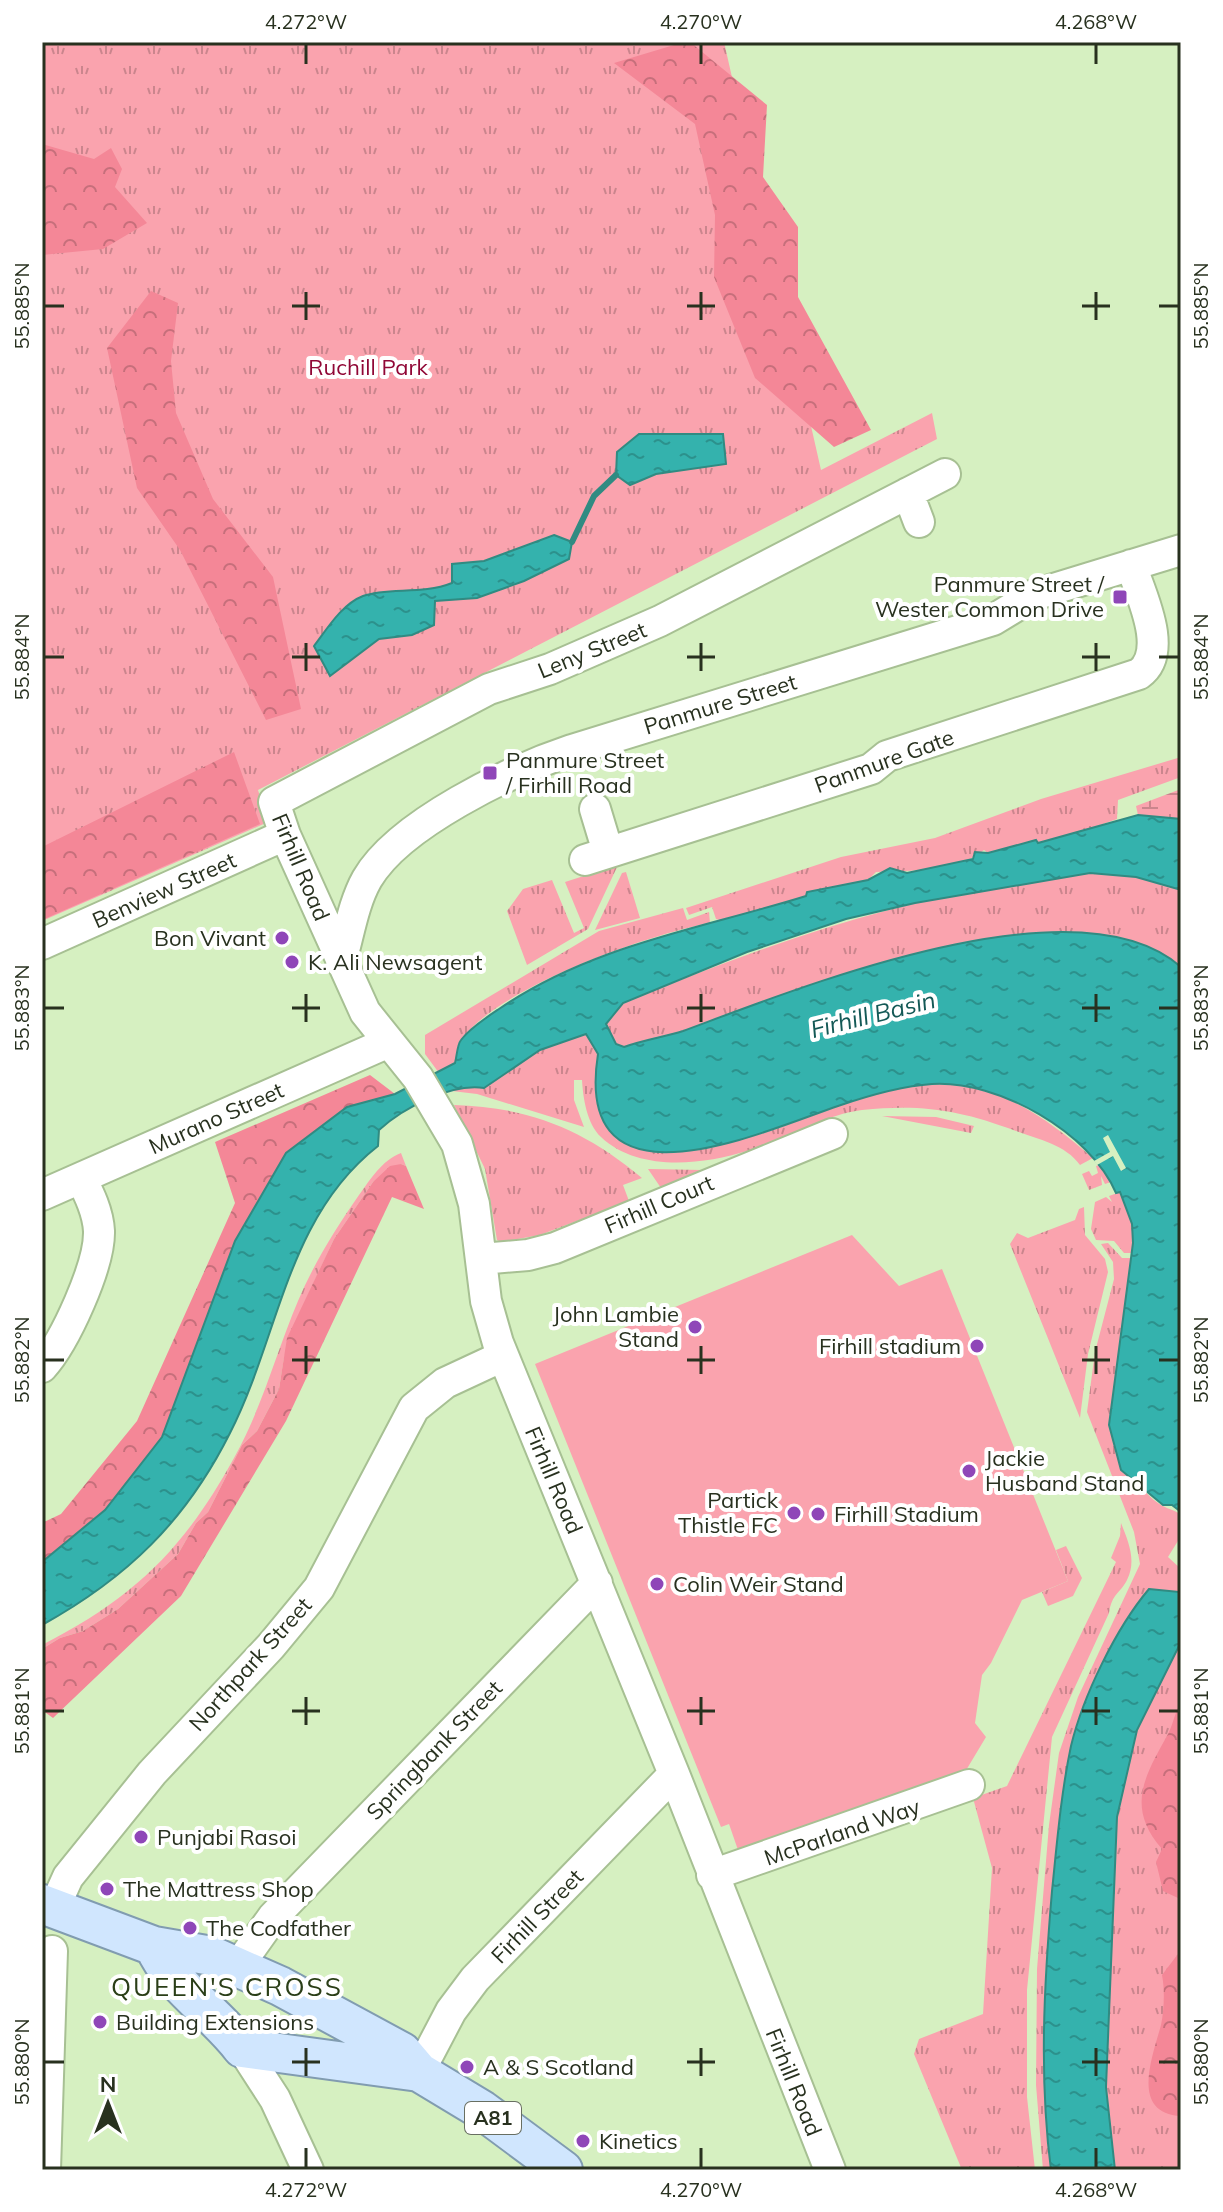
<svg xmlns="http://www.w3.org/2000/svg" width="1223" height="2212" font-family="Mulish,sans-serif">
  <defs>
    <pattern id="grass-tufts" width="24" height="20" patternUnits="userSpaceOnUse" patternTransform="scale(2)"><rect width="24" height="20" fill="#faa3ae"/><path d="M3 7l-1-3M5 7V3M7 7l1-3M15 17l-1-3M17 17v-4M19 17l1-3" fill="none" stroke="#ca858d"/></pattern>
    <pattern id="forest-crowns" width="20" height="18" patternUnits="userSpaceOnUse" patternTransform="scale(2)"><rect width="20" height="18" fill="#f48797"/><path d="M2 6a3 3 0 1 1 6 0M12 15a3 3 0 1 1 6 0" fill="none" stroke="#c66f7b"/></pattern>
    <pattern id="wetland-marsh" width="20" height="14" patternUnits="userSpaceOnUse" patternTransform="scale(2)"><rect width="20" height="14" fill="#faa3ae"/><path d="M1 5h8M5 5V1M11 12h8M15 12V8" fill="none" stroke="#ca858d"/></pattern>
    <pattern id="water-ripples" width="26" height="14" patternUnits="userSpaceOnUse" patternTransform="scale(2)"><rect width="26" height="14" fill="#34b2ad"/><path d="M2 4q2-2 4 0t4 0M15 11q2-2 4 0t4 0" fill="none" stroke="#2c918c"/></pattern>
  </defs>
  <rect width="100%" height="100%" fill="#d6f0c1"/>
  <path fill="url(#grass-tufts)" d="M42,42h682l97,428 111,-57 5,26 -679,351 10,32 -226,99z
    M1181,757v20l-63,23 -1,19 -45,16 -84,18 -4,-3c-28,23 -74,20 -108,22l-8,8 -145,41 -7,-2 -4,-12 -23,8 -3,-7 155,-51 94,-19 106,-39z
    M618,865l-30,64 -61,36 -20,-54 16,-22 29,-9 22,53 10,-5 -19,-46z
    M626,872l14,46 -45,12 27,-57z
    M1090,873l46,4 45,13v77c-105,-92 -384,22 -498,64 -19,6 -40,9 -59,16l-8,-3 -10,-18 2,-9 15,-14c154,-63 299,-114 467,-130z
    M683,908l4,12 22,-8 1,11c-61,11 -212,65 -248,116 -5,6 -5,17 -7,24l-16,10 -14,-19v-19l174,-104z
    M586,1034l12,20c-26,163 162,80 238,53 28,-10 71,-23 101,-23 63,-1 109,34 156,74l-13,7c-14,-20 -42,-26 -64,-34 -57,-21 -93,-27 -154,-21 -39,5 -78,30 -115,41 -45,14 -109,21 -146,-14 -14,-13 -18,-39 -19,-57h-8v20l10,27 -107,-33 -25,-3 101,-48z
    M454,1105c75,2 131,25 188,73l-19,7 6,16 -89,34 -39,7 -4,-2 -12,-71z
    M882,1116l54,1 38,9 -3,7z
    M401,1153l5,13 -5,-2 -28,18 -39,57 -38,82 -12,37 -5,31 -22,42 -15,14 -34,67 -12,11 -18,31 -60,55 -35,22 -23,7 -18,11v-4c92,-47 142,-96 192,-187 28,-50 42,-105 64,-157 16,-38 38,-73 61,-106 11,-15 23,-35 42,-42z
    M1099,1165l12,17 -6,2 -4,-8 1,9 -13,5 -7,-16 7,-3 3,5 6,-3 -2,-7z
    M648,1169h1l54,1 -42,18z
    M1120,1192l12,32v29h-8l-10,-12 -18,-1 -5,-11 4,-27 11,-5 6,5 -3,-6z
    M1084,1207l1,28 20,24 3,13 -20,82 -8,64 -70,-174 7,-11 11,5 47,-18 4,-11z
    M1108,1243l14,15h9l-22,167 12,45c16,10 28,30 44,37 7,4 10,2 16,9v20l-13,21 13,12v20l-74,66 -35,90 -14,89 -13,142 -1,106 7,88h-8l-7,-85 1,-116 12,-144 10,-72 19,-56 62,-133 -6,-32 -47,-120 8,-60 19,-73 -1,-17 -12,-18z
    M1121,1523c7,18 16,37 6,57 -7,14 -15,13 -18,33l-57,124 -25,253v107l8,73h-73l-48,-116 5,-15 64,-25 9,-146 -19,-70 34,-12 109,-224 -5,-4 9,-22z
    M1066,1546l16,32 -9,18 -25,10 -6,-14 26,-11 -12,-31z
    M1181,1642v528h-66l-9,-83 11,-270 20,-87z"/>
  <path fill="url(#forest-crowns)" d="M684,42h6l77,63 -4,72 35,50v70l73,133 -37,17 -79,-69 -41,-101 1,-62 -20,-91 -81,-61z
    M42,144l52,15 17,-11 11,21 -7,18 32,36 -44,26 -61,6z
    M151,291l27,12 -7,58 5,52 37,86 60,78 28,132 -35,11 -86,-170 -43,-62 -30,-140z
    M234,752l26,72 -218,96v-73z
    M370,1075l25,19 -48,13 -61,46 -51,88 -73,196 -57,73 -63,52v-39l19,-9 76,-93 98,-218 -20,-61z
    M401,1164l5,2 18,43 -32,-12 -106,224 -105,175 -128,122 -11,-8v-61l18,-11 23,-7 35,-22 60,-55 18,-31 12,-11 34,-67 15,-14 22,-42 8,-51 47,-99 39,-57 17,-16z
    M1181,1701v197h-3l-15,-7 -7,-29 6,-13c-36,-41 -18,-72 5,-113 6,-11 8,-24 14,-35z
    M1181,1950v166c-51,-3 -29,-58 -20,-91 3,-14 4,-35 1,-50z"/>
  <path fill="url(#wetland-marsh)" d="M1181,789v30l-43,-4 -2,-9z"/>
  <path fill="#faa3ae" d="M852,1235l47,51 43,-17 126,312 -46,19 -31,63 -9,12 -7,48 11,14 -21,35 -227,78 -9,-26 -8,3 -186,-463z"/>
  <path fill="url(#water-ripples)" stroke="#308b82" stroke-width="2" d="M639,434h84l3,30 -70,10 -26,11 -14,-10 1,-23z
    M554,535l18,7 -3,17 -45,22 -47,17 -42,3 -1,24 -22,10 -33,4 -49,37 -16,-30c13,-17 28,-42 49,-50 26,-9 59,-1 89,-13v-19l32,-3z
    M1138,815l43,4v71l-45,-13 -46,-4 -175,30 -69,16 -99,33 -124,51 -17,21 10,20 8,3c19,-7 40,-10 59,-16 114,-42 393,-156 498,-64v545l-9,-7h-9l-42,-35 -12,-45 24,-182 -1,-19 -12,-32 -4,1c-26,-61 -118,-113 -184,-109 -30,2 -65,12 -94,22 -76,26 -266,113 -240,-52l-12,-20 -46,16 -56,38c-33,-5 -81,20 -105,42l-1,16c-92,72 -98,189 -148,287 -44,88 -103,145 -188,192v-63l63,-52 57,-73 73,-196 51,-88 61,-46 48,-13 60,-31c2,-7 2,-18 6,-23 9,-12 26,-23 38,-31 93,-64 201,-80 307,-113l1,-4 61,-12 22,-12 17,5 66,-14 2,-7 13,1 48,-13 2,3z
    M1149,1589l30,3 2,-3v53l-44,88 -20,87 -11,270 9,83h-64c-12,-93 -7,-186 1,-279 5,-48 9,-98 19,-145 12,-50 45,-118 78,-157z"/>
  <path fill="#d6f0c1" d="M1108,1135l18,33 -5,3 -8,-15 -16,9 -3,-4 16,-9 -7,-14z"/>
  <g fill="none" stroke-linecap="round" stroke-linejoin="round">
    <path stroke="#308b82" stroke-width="6" d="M572,542l22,-46 22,-21"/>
    <defs>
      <path id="minor" d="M908,493l11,29
        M595,809l13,43
        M585,860l286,-91 16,-13 252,-82c31,-22 1,-81 -8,-109
        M42,944l243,-109
        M341,961c8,-27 12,-57 26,-82 32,-55 145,-109 205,-129l421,-130 41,-25 147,-45
        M42,1195l347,-153
        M481,1259l47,-4 27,-7 277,-114
        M42,1367c23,-25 58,-102 57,-136 -1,-19 -10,-37 -18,-53
        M712,1875l257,-90
        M54,1908l14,-31 84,-104 119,-127 48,-58 95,-180 31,-25 58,-27
        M246,1955l27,-38 324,-334
        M242,2048l33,51 33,71
        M419,2072l32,-61 24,-32 199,-205
        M45,2170l7,-219
        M830,2170l-156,-396 -176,-431 -12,-42 -12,-97 -17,-60 -39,-66 -53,-66 -80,-177 -11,-33 215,-113 61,-20 110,-48 285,-147"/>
      <path id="major" d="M42,1904l112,42 58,10 68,30 122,66 17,20 63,38 81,60
        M154,1946c18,41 61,66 88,102l177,24"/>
    </defs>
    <use href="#minor" stroke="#a7c093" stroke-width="34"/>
    <use href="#major" stroke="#819cb0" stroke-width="42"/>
    <use href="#minor" stroke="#fff" stroke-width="30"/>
    <use href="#major" stroke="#d0e6fe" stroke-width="38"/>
  </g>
  <path fill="none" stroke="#28311f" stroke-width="3" d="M306,44v20M701,44v20M1096,44v20M306,292v28M701,292v28M1096,292v28M44,306h20M292,306h28M687,306h28M1082,306h28M1159,306h20M306,643v28M701,643v28M1096,643v28M44,657h20M292,657h28M687,657h28M1082,657h28M1159,657h20M306,994v28M701,994v28M1096,994v28M44,1008h20M292,1008h28M687,1008h28M1082,1008h28M1159,1008h20M306,1346v28M701,1346v28M1096,1346v28M44,1360h20M292,1360h28M687,1360h28M1082,1360h28M1159,1360h20M306,1697v28M701,1697v28M1096,1697v28M44,1711h20M292,1711h28M687,1711h28M1082,1711h28M1159,1711h20M306,2048v28M701,2048v28M1096,2048v28M44,2062h20M292,2062h28M687,2062h28M1082,2062h28M1159,2062h20M306,2148v20M701,2148v20M1096,2148v20"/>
  <g fill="#8f46b8" stroke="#fff" stroke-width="3">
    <rect x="1112" y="589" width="16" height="16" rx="4"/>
    <rect x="482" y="765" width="16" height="16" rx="4"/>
    <circle cx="282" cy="938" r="8"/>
    <circle cx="292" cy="962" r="8"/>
    <circle cx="695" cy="1327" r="8"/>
    <circle cx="977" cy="1346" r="8"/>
    <circle cx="969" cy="1471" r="8"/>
    <circle cx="794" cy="1513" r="8"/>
    <circle cx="818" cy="1514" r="8"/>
    <circle cx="657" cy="1584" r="8"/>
    <circle cx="141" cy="1837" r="8"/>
    <circle cx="107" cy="1889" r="8"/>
    <circle cx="190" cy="1928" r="8"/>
    <circle cx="100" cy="2022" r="8"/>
    <circle cx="467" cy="2067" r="8"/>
    <circle cx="583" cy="2141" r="8"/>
  </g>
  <g text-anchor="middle" stroke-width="8" stroke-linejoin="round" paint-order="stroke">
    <rect fill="#fff" stroke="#686f62" stroke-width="2" x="465" y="2102" width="56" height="32" rx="6"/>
    <g font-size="20" font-weight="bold" fill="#28311f">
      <text x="493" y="2125">A81</text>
    </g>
    <g font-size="22" fill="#900736" stroke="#fff">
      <text x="368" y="375">Ruchill Park</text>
    </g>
    <g font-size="22" fill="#28311f" stroke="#fff" text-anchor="start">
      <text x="1104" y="592" text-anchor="end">Panmure Street /<tspan x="1104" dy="25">Wester Common Drive</tspan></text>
      <text x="506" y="768">Panmure Street<tspan x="506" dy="25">/ Firhill Road</tspan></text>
      <text x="266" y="946" text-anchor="end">Bon Vivant</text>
      <text x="308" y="970">K. Ali Newsagent</text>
      <text x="679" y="1322" text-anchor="end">John Lambie<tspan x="679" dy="25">Stand</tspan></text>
      <text x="961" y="1354" text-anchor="end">Firhill stadium</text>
      <text x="985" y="1466">Jackie<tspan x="985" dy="25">Husband Stand</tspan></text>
      <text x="778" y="1508" text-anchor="end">Partick<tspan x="778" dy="25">Thistle FC</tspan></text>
      <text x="834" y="1522">Firhill Stadium</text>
      <text x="673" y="1592">Colin Weir Stand</text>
      <text x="157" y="1845">Punjabi Rasoi</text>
      <text x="123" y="1897">The Mattress Shop</text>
      <text x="206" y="1936">The Codfather</text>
      <text x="116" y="2030">Building Extensions</text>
      <text x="483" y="2075">A &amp; S Scotland</text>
      <text x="599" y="2149">Kinetics</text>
    </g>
    <g font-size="22" fill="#28311f" stroke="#fff">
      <text transform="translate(592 650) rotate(-22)" y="8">Leny Street</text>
      <text transform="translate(720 704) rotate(-17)" y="8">Panmure Street</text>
      <text transform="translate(884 761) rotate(-20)" y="8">Panmure Gate</text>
      <text transform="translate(301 867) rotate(67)" y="8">Firhill Road</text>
      <text transform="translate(164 890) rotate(-24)" y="8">Benview Street</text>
      <text transform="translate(216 1118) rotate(-24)" y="8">Murano Street</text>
      <text transform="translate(659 1204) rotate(-23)" y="8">Firhill Court</text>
      <text transform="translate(554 1480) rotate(67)" y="8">Firhill Road</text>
      <text transform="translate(250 1664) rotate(-48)" y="8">Northpark Street</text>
      <text transform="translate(434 1750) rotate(-46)" y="8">Springbank Street</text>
      <text transform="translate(842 1832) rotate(-19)" y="8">McParland Way</text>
      <text transform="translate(537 1916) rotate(-46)" y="8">Firhill Street</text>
      <text transform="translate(794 2082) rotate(68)" y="8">Firhill Road</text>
    </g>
    <g font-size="24" font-style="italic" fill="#145956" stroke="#fff">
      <text transform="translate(873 1015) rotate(-14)" y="8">Firhill Basin</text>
    </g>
    <g font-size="26" letter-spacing="2" fill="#2a3e17" stroke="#fff">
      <text x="227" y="1996">QUEEN'S CROSS</text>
    </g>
  </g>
  <rect width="1223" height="2212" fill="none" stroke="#ffffff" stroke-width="88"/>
  <g transform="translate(108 2104)" stroke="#ffffff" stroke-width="6" paint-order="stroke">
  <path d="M0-6L14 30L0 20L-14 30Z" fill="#28311f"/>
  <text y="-12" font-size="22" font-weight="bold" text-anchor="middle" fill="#28311f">N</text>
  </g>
  <rect x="44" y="44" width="1135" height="2124" fill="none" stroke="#28311f" stroke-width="3"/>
  <g font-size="20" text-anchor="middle" fill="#28311f">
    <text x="306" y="29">4.272°W</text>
    <text x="701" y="29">4.270°W</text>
    <text x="1096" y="29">4.268°W</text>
    <text transform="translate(22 306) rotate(-90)" y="7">55.885°N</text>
    <text transform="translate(1201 306) rotate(-90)" y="7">55.885°N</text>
    <text transform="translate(22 657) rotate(-90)" y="7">55.884°N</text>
    <text transform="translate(1201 657) rotate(-90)" y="7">55.884°N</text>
    <text transform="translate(22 1008) rotate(-90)" y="7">55.883°N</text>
    <text transform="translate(1201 1008) rotate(-90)" y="7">55.883°N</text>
    <text transform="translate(22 1360) rotate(-90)" y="7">55.882°N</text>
    <text transform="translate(1201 1360) rotate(-90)" y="7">55.882°N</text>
    <text transform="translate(22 1711) rotate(-90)" y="7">55.881°N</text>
    <text transform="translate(1201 1711) rotate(-90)" y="7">55.881°N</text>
    <text transform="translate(22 2062) rotate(-90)" y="7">55.880°N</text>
    <text transform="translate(1201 2062) rotate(-90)" y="7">55.880°N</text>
    <text x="306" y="2197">4.272°W</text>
    <text x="701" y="2197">4.270°W</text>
    <text x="1096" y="2197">4.268°W</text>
  </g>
</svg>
